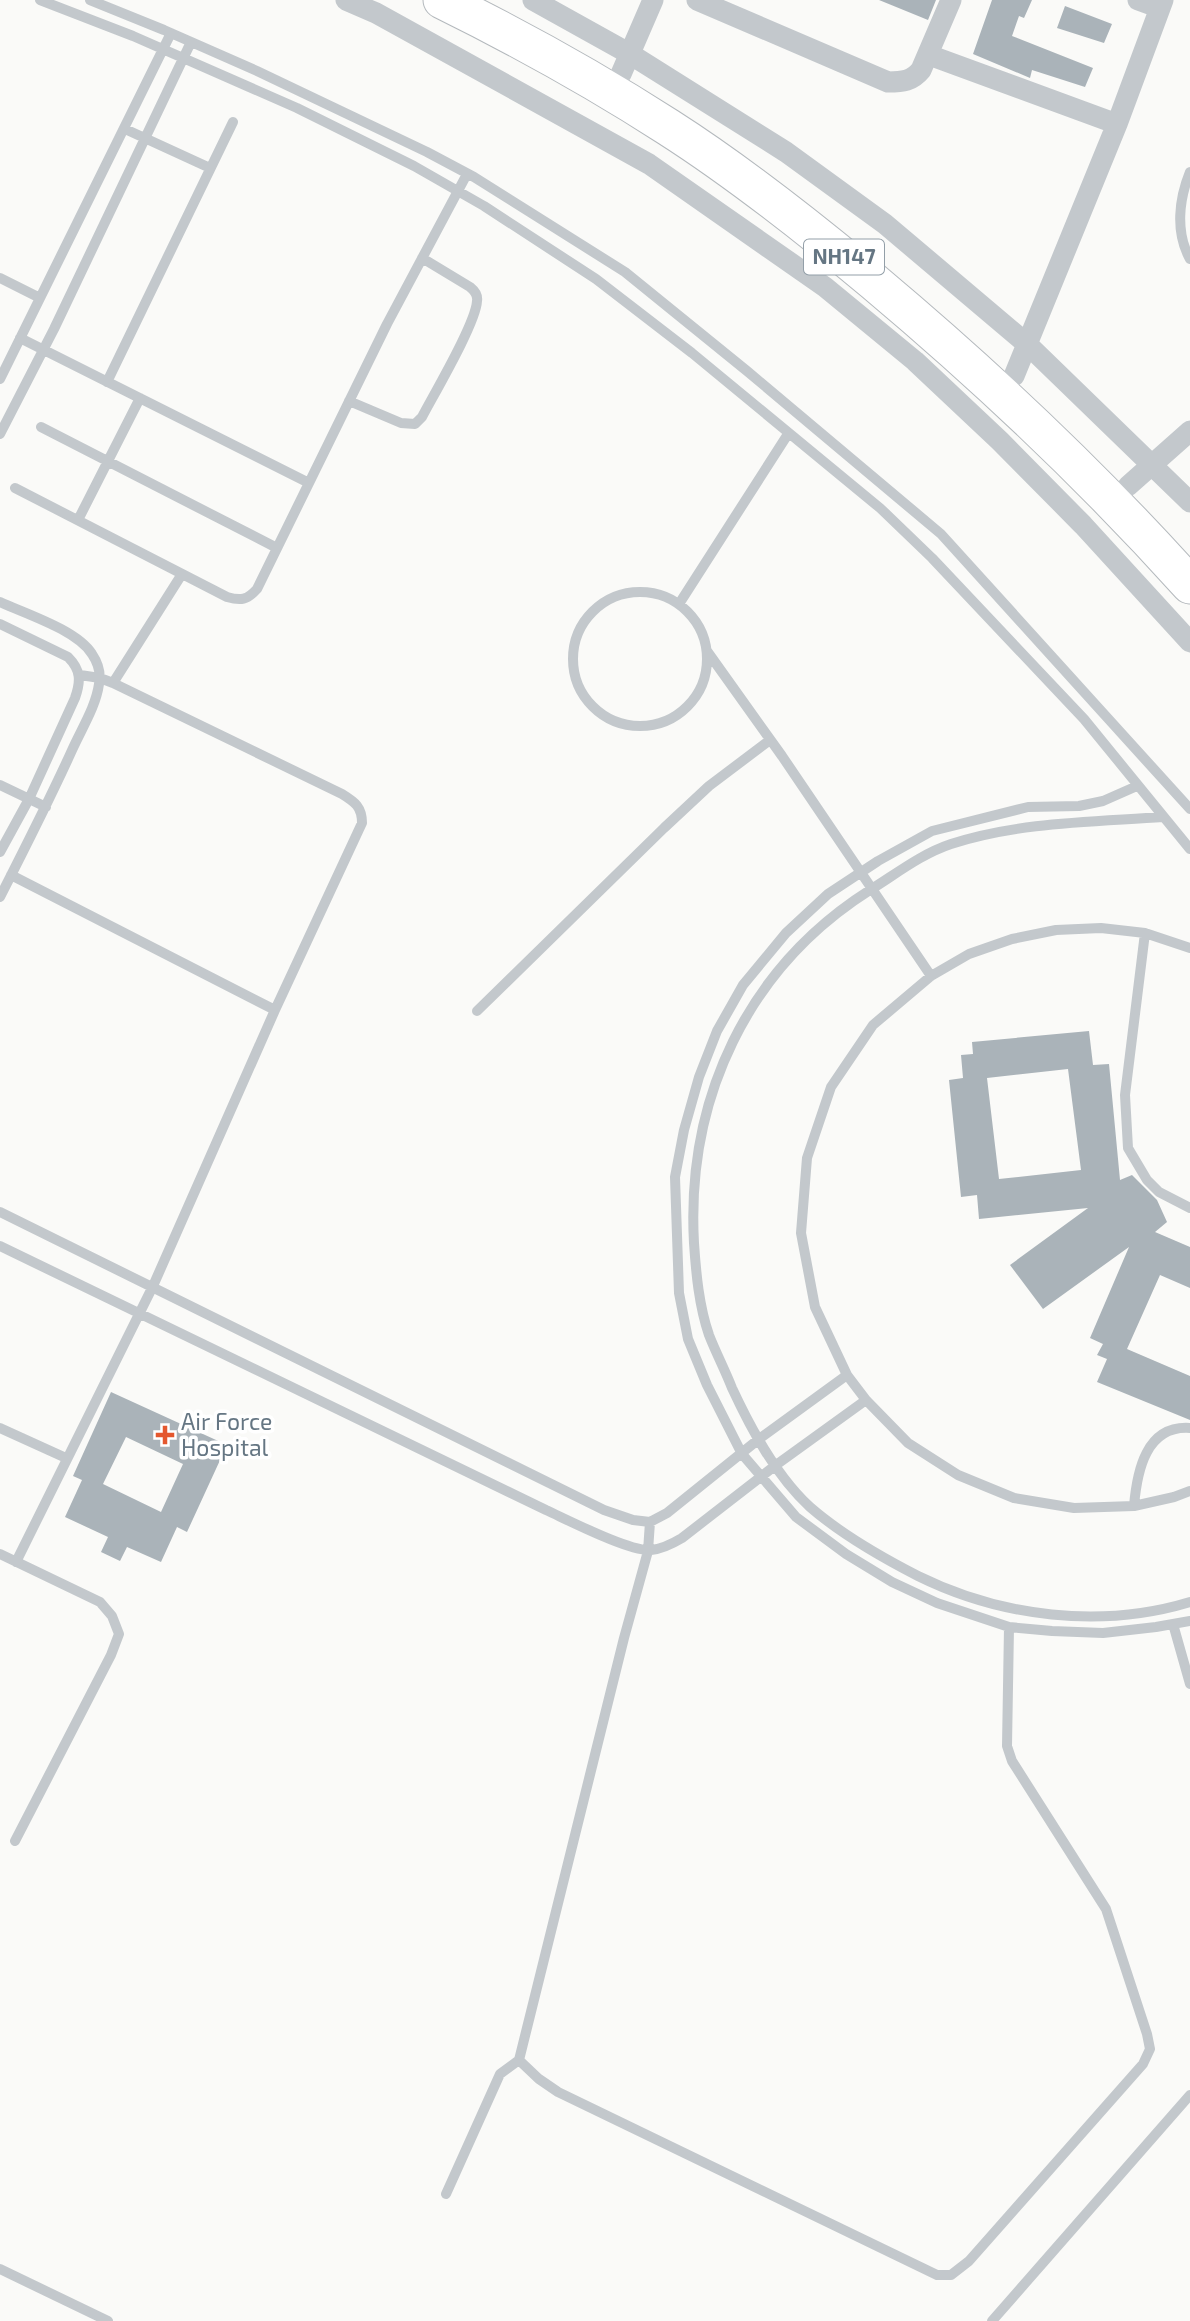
<svg xmlns="http://www.w3.org/2000/svg" width="1190" height="2321" font-family="'Exo 2',sans-serif">
  <rect width="100%" height="100%" fill="#fafaf8"/>
  <path fill="#aab3b9" fill-rule="evenodd" d="M879,0h57l-8,20z
    M992,0h40l-8,18 -5,-2 -7,20 81,32 -8,19 -53,-17 -2,8 -57,-24z
    M1065,6l47,18 -8,19 -47,-15z
    M1089,1031l4,34 16,-1 11,116 12,-5 25,25 10,22 -12,10 35,15v41l-30,-13 -33,74 63,27v44l-93,-38 10,-23 -10,-4 6,-11 -13,-6 39,-91 -86,62 -33,-44 78,-57 -109,11 -2,-24 -16,2 -12,-117 14,-2 -2,-23 12,-1 -1,-12zM1068,1069l13,101 -82,9 -12,-101z
    M111,1392l116,53 -40,87 -10,-5 -16,35 -34,-15 -7,14 -19,-9 7,-15 -43,-20 17,-37 -9,-4zM126,1437l57,27 -22,48 -58,-28z"/>
  <g fill="none" stroke-linecap="round" stroke-linejoin="round">
    <defs>
      <path id="highway" d="M442,0c77,38 153,80 226,127 72,46 140,100 206,155 112,94 219,195 316,303"/>
    </defs>
    <use href="#highway" stroke="#b4b9bd" stroke-width="39"/>
    <path stroke="#c3c8cc" stroke-width="10" d="M40,0l93,36 164,72 117,58 70,40 112,73 96,74 188,155 52,50 152,161 106,130
      M90,0l74,30 93,41 170,81 47,25 151,95 122,99 194,163 249,275
      M125,129l85,39
      M1190,172c-11,27 -15,60 0,87
      M0,278l40,20
      M20,338l289,145
      M0,379l171,-346
      M107,382l126,-260
      M349,401l52,22 14,1 7,-7c12,-23 54,-94 55,-116 1,-6 -2,-10 -7,-14l-48,-29
      M41,427l236,121
      M0,434l54,-105 137,-287
      M15,488l212,109c14,4 20,3 30,-8l130,-265 80,-150
      M78,520l62,-122
      M573 659a67 67 0 1 1 134 0a67 67 0 1 1-134 0Z
      M0,602c26,12 77,28 92,52 6,9 9,20 7,30 -3,22 -17,44 -26,64 -23,51 -48,100 -73,149
      M679,604l109,-170
      M0,624l68,33c13,13 13,24 7,41l-46,101 -29,53
      M707,651l75,105 149,220
      M113,683l69,-109
      M0,785l46,22
      M1137,786l-34,15 -24,5 -51,1 -96,24 -54,30 -50,33 -42,39 -43,52 -26,46 -18,46 -15,53 -9,47 4,116 9,46 19,46 35,69 54,63 50,37 46,28 45,21 72,24 43,4 51,2 53,-6 34,-6
      M1163,817c-70,5 -144,5 -212,27 -30,10 -55,30 -81,46 -123,78 -184,209 -176,353 2,30 5,63 15,92 7,18 16,35 23,53 19,41 44,88 78,119 32,28 71,50 108,69 83,41 183,53 272,26
      M11,875l264,135
      M1145,933l-20,162 3,53 19,32 12,12 31,16
      M1190,948l-45,-15 -44,-5 -45,2 -44,9 -43,15 -38,22 -58,49 -42,62 -24,71 -6,75 14,74 32,68 19,25 42,43 50,32 56,23 60,10 60,-2 40,-9 16,-6
      M477,1011l187,-183 45,-42 61,-46
      M0,1212l604,298 29,10 17,2 17,-9 92,-74 88,-64
      M0,1246l546,264c22,10 84,42 105,40 11,-1 21,-6 31,-12l94,-73 90,-65
      M0,1428l66,30
      M1134,1506c3,-35 12,-81 56,-78
      M650,1522l-2,29 -24,87 -105,422 20,19 19,13 379,183h14l18,-14 174,-197 7,-15 -3,-15 -41,-125 -94,-148 -5,-15 2,-119
      M0,1554l100,48 12,14 7,18 -8,21 -96,186
      M16,1562l137,-276 122,-276 87,-187c0,-16 -7,-21 -20,-29l-229,-111 -13,-5 -20,-3
      M1173,1624l17,60
      M446,2194l54,-120 19,-14
      M0,2269l108,52
      M992,2321l198,-226"/>
    <path stroke="#c3c8cc" stroke-width="21" d="M346,0l30,13 273,151 176,123 90,74 85,80 83,84 107,117
      M533,0l97,54 156,98 99,72 142,120 163,158
      M697,0l191,82c15,0 24,-1 33,-12l30,-70
      M1138,0l22,8
      M929,55l188,69
      M621,74l32,-74
      M1014,376l103,-252 46,-124
      M1128,486l62,-55"/>
    <use href="#highway" stroke="#fff" stroke-width="37"/>
  </g>
  <path fill="#e4572e" stroke="#fff" stroke-width="2.5" d="M161.5 1424.5h7v7h7v7h-7v7h-7v-7h-7v-7h7z"/>
  <g text-anchor="middle" stroke-width="7" stroke-linejoin="round" paint-order="stroke">
    <rect fill="#fff" stroke="#939fa8" stroke-width="2" x="804" y="239.5" width="80" height="35" rx="5"/>
    <g font-size="21" font-weight="bold" fill="#657683">
      <text x="844" y="264">NH147</text>
    </g>
    <g font-size="23" fill="#657683" stroke="#fff" text-anchor="start">
      <text x="181" y="1430">Air Force<tspan x="181" dy="26">Hospital</tspan></text>
    </g>
  </g>
</svg>
